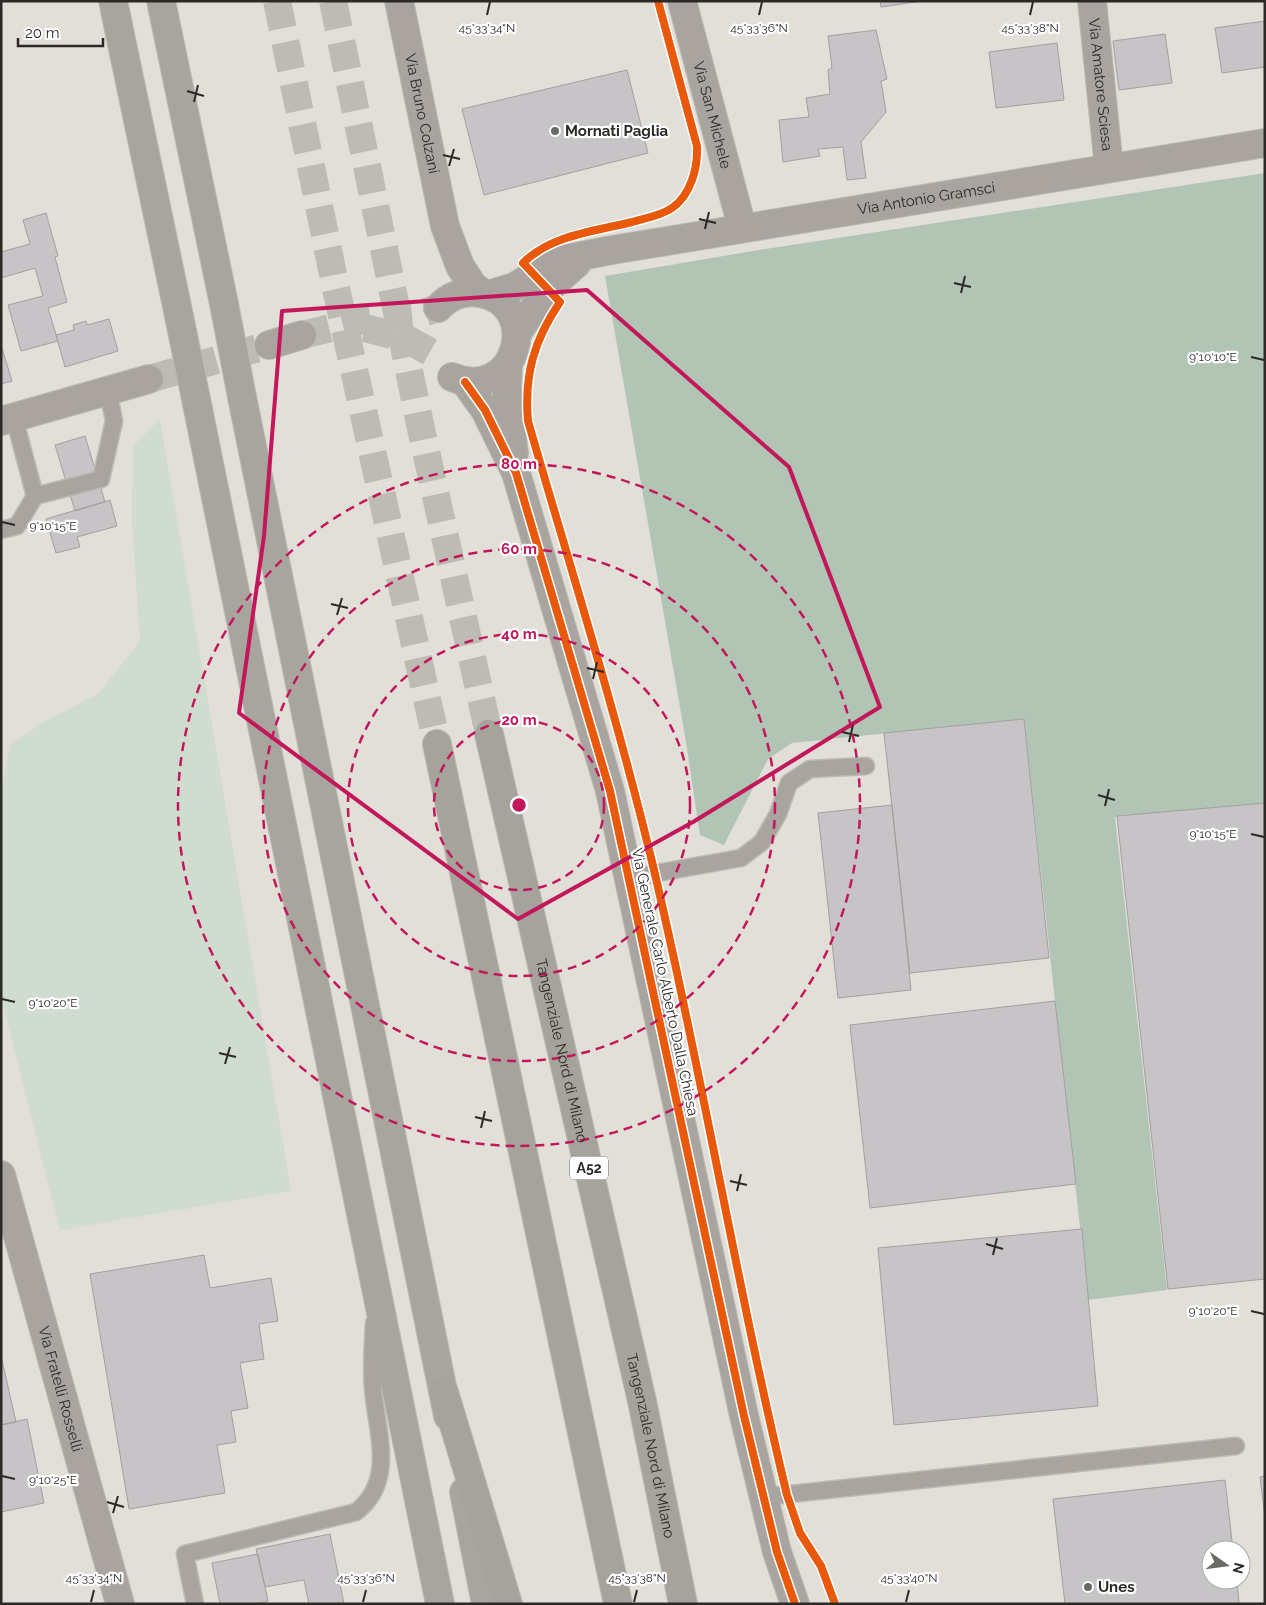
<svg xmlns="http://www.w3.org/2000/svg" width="1266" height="1605" font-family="Raleway,sans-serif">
  <rect width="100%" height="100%" fill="#e1dfd8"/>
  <path fill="#d0dcd0" d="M160,419l131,772 -231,39 -59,-234v-203l9,-48 30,-21 59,-31 41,-52 -8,-118 1,-77z"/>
  <path fill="#b2c4b3" d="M1265,173v630l-150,14 52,473 -79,10 -64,-581 -232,24 -24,16 -44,86 -24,-10 -14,-93 -81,-466 154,-26z"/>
  <path fill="#c7c4c8" stroke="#a2a09f" d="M880,1h42l-41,6z
    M1265,21v46l-43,6 -7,-45z
    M876,30l11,49 -6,2 5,31 -25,30 5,36 -19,2 -4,-33 -25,2 2,7 -37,6 -4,-42 30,-3 -3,-19 24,-4 -2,-24 4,-2 -4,-32z
    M1165,34l7,49 -53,7 -6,-49z
    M1057,43l7,57 -68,8 -7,-56z
    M627,70l21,83 -164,42 -22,-86z
    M46,213l12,43 -3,1 12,45 -19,6 10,33 -37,10 -13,-46 35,-9 -8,-28 -34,10v-26l29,-8 -7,-24z
    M109,319l9,32 -53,16 -9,-32 18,-5 -1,-5 13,-4 1,4z
    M1,345l11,36 -11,3z
    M85,436l20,66 -30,9 -20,-66z
    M110,500l7,26 -40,11 3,10 -24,6 -10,-34z
    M1024,719l25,239 -139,15 -26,-240z
    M1265,803v476l-97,10 -51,-473z
    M892,805l19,185 -73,8 -20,-185z
    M1055,1001l21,183 -206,24 -20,-183z
    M1082,1229l16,177 -204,19 -16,-177z
    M204,1255l6,33 61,-10 7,43 -19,3 5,35 -24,4 8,45 -17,3 5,31 -19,3 8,48 -96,16 -39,-235z
    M1,1356l15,66 -15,3z
    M27,1419l17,84 -43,9v-87z
    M1265,1476v41l-5,-40z
    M1225,1480l8,70h-22v30h26l2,24h-174l-12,-105z
    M330,1534l14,70h-35l-5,-24 -39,7 -9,-38z
    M258,1554l10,47 -13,3h-35l-8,-41z"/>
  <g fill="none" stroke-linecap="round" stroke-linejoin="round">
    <path stroke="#bdbbb4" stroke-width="28" stroke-dasharray="28 14" stroke-linecap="butt" d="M365,328l42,11 23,13
      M302,335l57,-14 58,-6 21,-7
      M149,379l120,-34"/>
    <path stroke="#bdbbb4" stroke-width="28" stroke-dasharray="28 14" stroke-linecap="butt" d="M277,1l58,283 102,460
      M333,1l88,428 68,305"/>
    <defs>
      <path id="service" d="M14,417l21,79 66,-17 13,-58 -6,-30
        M1,530l16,-4 18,-30
        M629,878l112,-20 21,-16 16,-28 11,-31 21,-14 56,-3
        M762,1497l474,-51
        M195,1604l-10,-50 171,-42c41,-32 20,-81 17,-124 -2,-22 0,-44 1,-65"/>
      <g id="minor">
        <path id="s1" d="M682,1l60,226"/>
        <path id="s2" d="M1092,1l17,167"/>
        <path id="s3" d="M488,295l26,-8 46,-27 52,-10 653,-107"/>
        <path d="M517,333l31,-44 29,-26"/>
        <path id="s4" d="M1,1175l119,429"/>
      </g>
      <g id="tertiary">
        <path id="s5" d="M399,1l46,225 15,40 13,20 10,7"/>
        <path d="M438,308c11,-12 26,-18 42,-15 63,11 38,111 -28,84"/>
        <path d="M269,345l33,-10"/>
        <path d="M508,364l-1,29 7,61"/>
        <path d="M465,382l20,28 31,63 94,318 134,625 33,136 18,52"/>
        <path d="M1,421l148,-42"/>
      </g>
      <path id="trunk" d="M113,1l66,315
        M161,1l63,303
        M242,397l206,1019
        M198,409l242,1195
        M464,1492l22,112"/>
      <g id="motorway">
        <path id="s6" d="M489,734l153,667 41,203"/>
        <path d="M437,744l181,860"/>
        <path d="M444,1392l64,212"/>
      </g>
    </defs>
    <use href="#service" stroke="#bcbab5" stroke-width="19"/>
    <use href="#minor" stroke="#bcbab5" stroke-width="30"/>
    <use href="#tertiary" stroke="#bcbab5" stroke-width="30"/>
    <use href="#trunk" stroke="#bcbab5" stroke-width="30"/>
    <use href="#motorway" stroke="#bcbab5" stroke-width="30"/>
    <use href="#service" stroke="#aaa4a0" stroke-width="16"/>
    <use href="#minor" stroke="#aaa4a0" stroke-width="28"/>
    <use href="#tertiary" stroke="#aaa4a0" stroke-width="28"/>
    <use href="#trunk" stroke="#a8a49e" stroke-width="28"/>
    <use href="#motorway" stroke="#a6a29c" stroke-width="28"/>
    <defs>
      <path id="trunk-bridge" d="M224,304l18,93
        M179,316l19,93"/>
    </defs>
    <use href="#trunk-bridge" stroke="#bcbab5" stroke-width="30" stroke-linecap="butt"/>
    <use href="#trunk-bridge" stroke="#a8a49e" stroke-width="28"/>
    <defs>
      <path id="cycleway" d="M658,1l39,145c1,21 -6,49 -25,62 -12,8 -26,10 -40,14 -36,9 -81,13 -109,41l37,39c-26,38 -36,73 -32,119 43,149 90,298 126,449 49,207 83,418 133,625l13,38 21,33 14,38
        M465,382l20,28 31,63 94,318 134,625 33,136 18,52"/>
    </defs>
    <use href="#cycleway" stroke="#fff" stroke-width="11"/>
    <use href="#cycleway" stroke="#e8590c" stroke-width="8"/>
  </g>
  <path fill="none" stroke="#c2185b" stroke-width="4" stroke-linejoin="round" d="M587,290l202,177 91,240 -187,115 -175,97 -279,-206 25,-177 18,-225z"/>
  <path fill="none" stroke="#2c2a26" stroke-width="2" d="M487,15l3,-13M759,15l3,-13M1030,15l3,-13M187,91l17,5M194,102l4,-17M443,155l17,4M449,166l5,-17M699,219l17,4M705,229l4,-17M954,283l17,4M961,293l4,-17M1251,357l13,3M2,522l13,3M331,604l17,4M337,615l5,-17M587,668l17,4M593,679l4,-17M842,732l17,4M849,742l4,-17M1098,795l17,5M1105,806l4,-17M1251,834l13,3M2,999l13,3M219,1053l17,4M225,1064l5,-17M475,1117l17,4M481,1128l4,-17M730,1181l17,4M737,1191l4,-17M986,1244l17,5M993,1255l4,-17M1251,1311l13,3M2,1476l13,3M107,1502l17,5M113,1513l5,-17M91,1602l3,-12M363,1602l3,-12M634,1602l3,-12M906,1602l3,-12"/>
  <g fill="none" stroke="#c2185b" stroke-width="2.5" stroke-dasharray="9 6">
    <circle cx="519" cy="805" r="85"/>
    <circle cx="519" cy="805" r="171"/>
    <circle cx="519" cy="805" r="256"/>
    <circle cx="519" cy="805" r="341"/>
  </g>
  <g fill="#6b6964" stroke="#fff" stroke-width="2">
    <circle cx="555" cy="131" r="5"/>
    <circle cx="1088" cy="1587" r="5"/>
  </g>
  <g text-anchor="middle" stroke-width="4.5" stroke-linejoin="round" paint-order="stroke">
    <rect fill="#fff" stroke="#6b6a67" stroke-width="1" x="570" y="1156.5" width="38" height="23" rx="4"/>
    <g font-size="14" font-weight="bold" fill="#2c2a26">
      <text x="589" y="1173">A52</text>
    </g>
    <g font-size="15" fill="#2c2a26" stroke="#fff">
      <text dy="5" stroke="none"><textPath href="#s2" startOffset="84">Via Amatore Sciesa</textPath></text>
      <text dy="5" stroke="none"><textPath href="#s5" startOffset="115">Via Bruno Colzani</textPath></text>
      <text dy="5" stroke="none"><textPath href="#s1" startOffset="118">Via San Michele</textPath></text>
      <text dy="5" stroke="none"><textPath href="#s3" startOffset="452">Via Antonio Gramsci</textPath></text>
      <text transform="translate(665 982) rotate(78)" y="5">Via Generale Carlo Alberto Dalla Chiesa</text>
      <text dy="5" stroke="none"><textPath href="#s6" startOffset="325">Tangenziale Nord di Milano</textPath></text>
      <text dy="5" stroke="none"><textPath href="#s4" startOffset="222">Via Fratelli Rosselli</textPath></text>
      <text dy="5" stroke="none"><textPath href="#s6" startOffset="730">Tangenziale Nord di Milano</textPath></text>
    </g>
    <g font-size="15" font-weight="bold" fill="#2c2a26" stroke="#fff" text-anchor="start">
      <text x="565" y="136">Mornati Paglia</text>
      <text x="1098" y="1592">Unes</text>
    </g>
  </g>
  <g font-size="12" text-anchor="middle" fill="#2c2a26" stroke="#fff" stroke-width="4.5" stroke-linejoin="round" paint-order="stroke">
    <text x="487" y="32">45°33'34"N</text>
    <text x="759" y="32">45°33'36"N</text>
    <text x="1030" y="32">45°33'38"N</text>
    <text x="1213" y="361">9°10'10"E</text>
    <text x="53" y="530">9°10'15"E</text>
    <text x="1213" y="838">9°10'15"E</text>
    <text x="53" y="1007">9°10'20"E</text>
    <text x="1213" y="1315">9°10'20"E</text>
    <text x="53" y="1484">9°10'25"E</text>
    <text x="94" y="1582">45°33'34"N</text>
    <text x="366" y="1582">45°33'36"N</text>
    <text x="637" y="1582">45°33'38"N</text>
    <text x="909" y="1582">45°33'40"N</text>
  </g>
  <circle cx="519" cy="805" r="8" fill="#c2185b" stroke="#fff" stroke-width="2.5"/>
  <g font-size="15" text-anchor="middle" font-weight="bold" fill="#c2185b" stroke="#fff" stroke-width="4.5" stroke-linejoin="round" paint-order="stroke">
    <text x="519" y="469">80 m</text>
    <text x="519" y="554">60 m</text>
    <text x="519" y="639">40 m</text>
    <text x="519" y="725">20 m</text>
  </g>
  <rect width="1266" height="1605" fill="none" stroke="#2c2a26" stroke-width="5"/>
  <g transform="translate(1226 1565) rotate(104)"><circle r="24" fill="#ffffff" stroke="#abaaa8"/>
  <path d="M0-4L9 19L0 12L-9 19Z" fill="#6b6964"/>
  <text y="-8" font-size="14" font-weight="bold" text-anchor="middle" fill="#2c2a26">N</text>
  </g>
  <path d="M18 38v8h85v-8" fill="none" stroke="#2c2a26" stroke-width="2.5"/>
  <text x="25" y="38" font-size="15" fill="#2c2a26" stroke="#ffffff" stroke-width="4" paint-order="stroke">20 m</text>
</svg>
